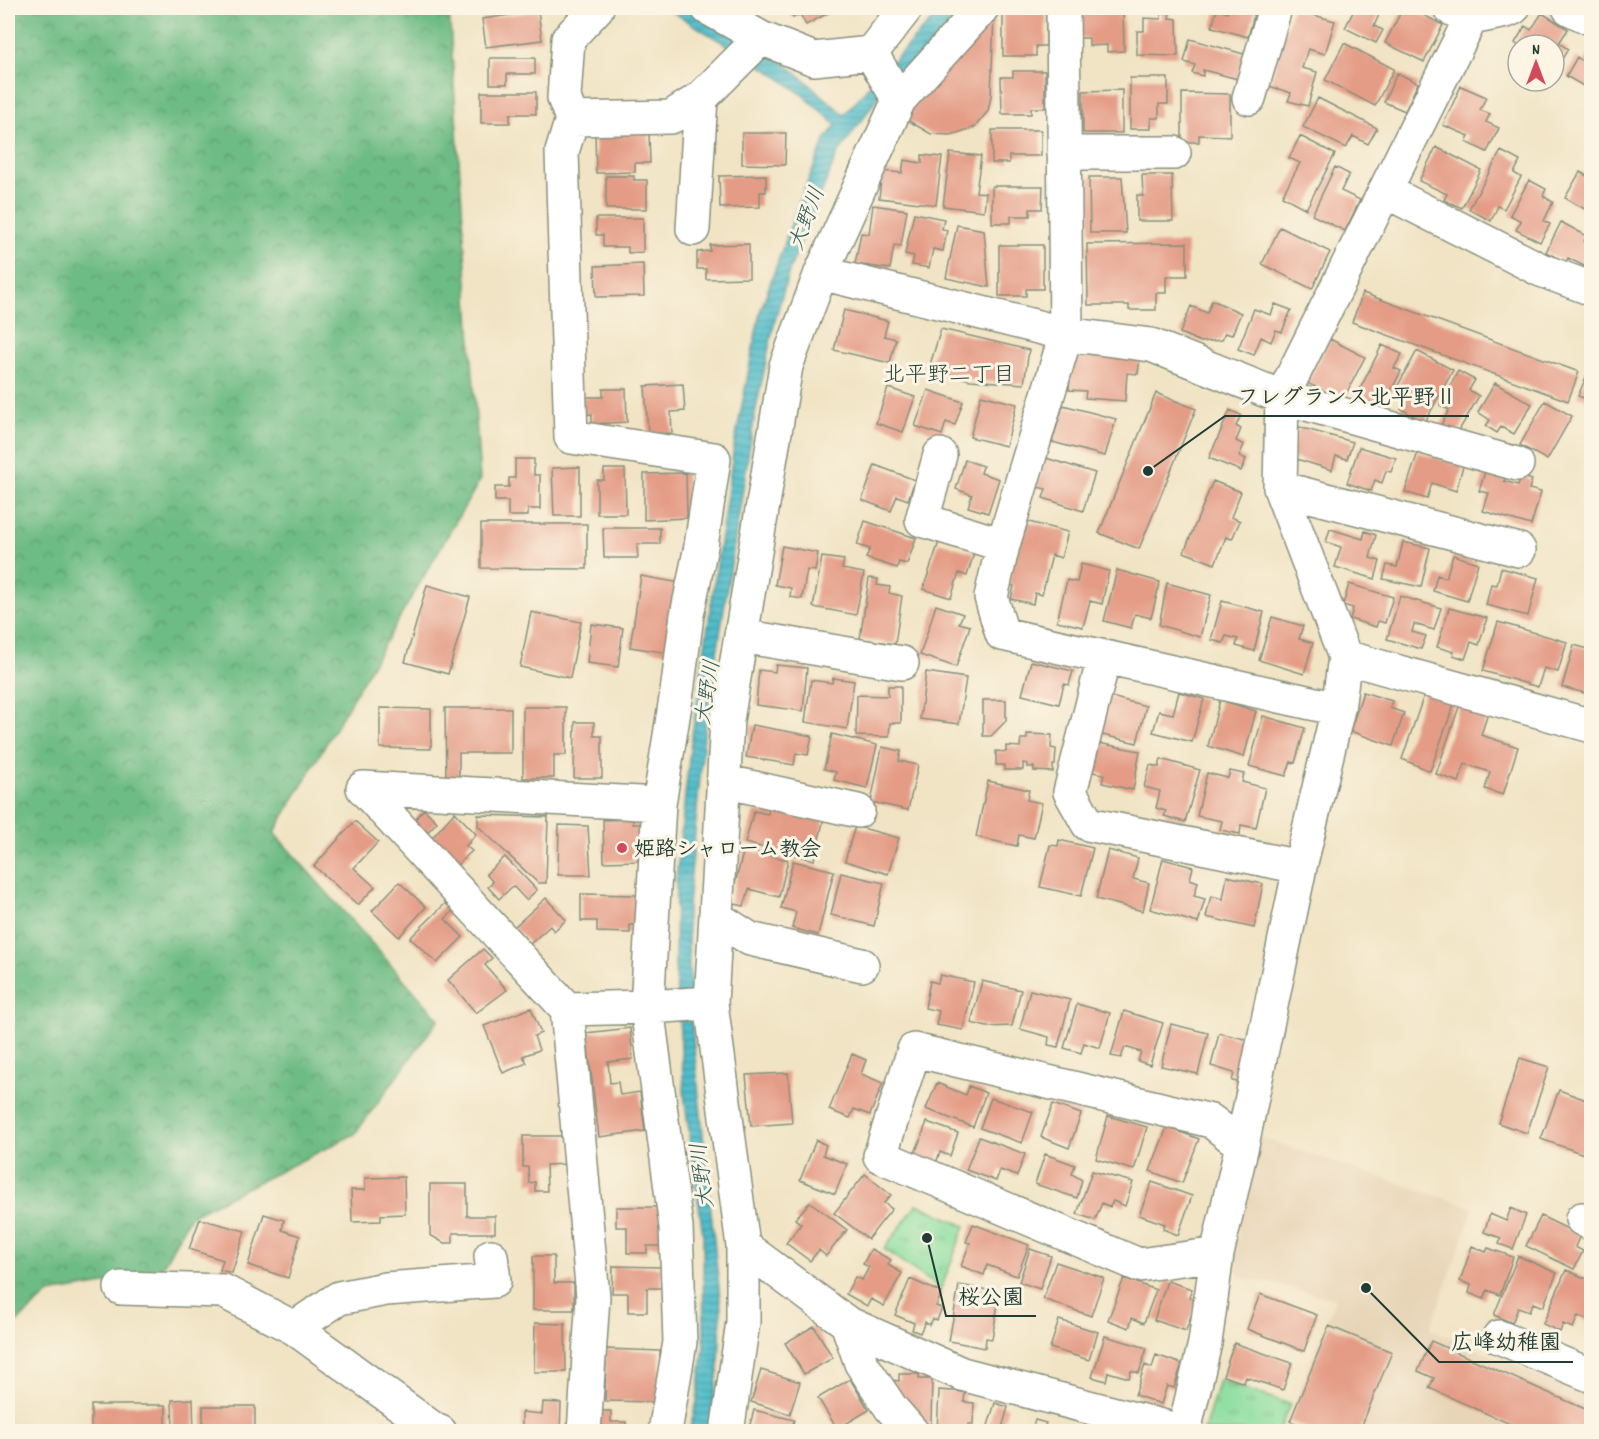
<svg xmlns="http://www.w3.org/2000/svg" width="1599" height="1439" font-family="Dekko,'Klee One',sans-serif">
  <defs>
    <pattern id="forest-crowns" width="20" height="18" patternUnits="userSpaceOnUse" patternTransform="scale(1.5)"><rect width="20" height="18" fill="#6ebc85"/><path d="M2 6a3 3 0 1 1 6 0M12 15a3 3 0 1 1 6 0" fill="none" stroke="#5a9a6e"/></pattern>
    <pattern id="park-tufts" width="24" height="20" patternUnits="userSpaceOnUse" patternTransform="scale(1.5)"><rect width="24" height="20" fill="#89dd9e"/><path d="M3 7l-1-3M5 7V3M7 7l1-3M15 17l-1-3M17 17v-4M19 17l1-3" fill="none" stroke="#6fb482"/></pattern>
    <pattern id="water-rules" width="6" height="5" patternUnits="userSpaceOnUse" patternTransform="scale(1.5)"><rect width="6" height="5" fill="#51bdcb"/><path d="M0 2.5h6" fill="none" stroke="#439ba6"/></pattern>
  </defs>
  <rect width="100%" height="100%" fill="#fcf5e5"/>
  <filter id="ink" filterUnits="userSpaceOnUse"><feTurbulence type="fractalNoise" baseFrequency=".0167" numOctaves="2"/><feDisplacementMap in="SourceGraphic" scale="12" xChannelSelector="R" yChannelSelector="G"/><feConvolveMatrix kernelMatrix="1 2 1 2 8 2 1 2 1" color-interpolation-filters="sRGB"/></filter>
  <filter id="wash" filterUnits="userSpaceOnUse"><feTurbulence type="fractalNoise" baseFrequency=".008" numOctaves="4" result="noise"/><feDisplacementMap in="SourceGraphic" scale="24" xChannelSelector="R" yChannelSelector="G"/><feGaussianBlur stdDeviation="1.35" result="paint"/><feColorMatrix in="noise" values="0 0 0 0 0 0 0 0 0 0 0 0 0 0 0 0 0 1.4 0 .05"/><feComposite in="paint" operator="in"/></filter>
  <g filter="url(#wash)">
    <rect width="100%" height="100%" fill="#f1e4c5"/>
    <path fill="#e8d5b7" d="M1256,1136l218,72 -44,121 161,68v34h-307l51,-132 -95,-22 -8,-15z"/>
    <path fill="url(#forest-crowns)" stroke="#467c5c" stroke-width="1.5" d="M8,8h441l31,472 -206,353 165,186 -84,115 -165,82 -32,59 -108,18 -42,37z"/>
    <path fill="url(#park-tufts)" stroke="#548d69" stroke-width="1.5" d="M917,1204l48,22 -24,63 -57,-40z
      M1219,1380l71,24 -11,27h-75z"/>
    <path fill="url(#water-rules)" stroke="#387d80" stroke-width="1.5" d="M666,8h26l70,40 34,24 48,43 25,-29 63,-66 7,-12h21l-16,22 -66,67 -41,58 -48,116 -15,53 -19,89 -51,322 -17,181 5,112 29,280 -2,58 -11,66 -19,-1 8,-29 7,-56 -1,-111 -18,-133 -10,-137 1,-84 14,-132 44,-302 26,-135 39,-110 26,-62 11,-15 -32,-29 -33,-24z"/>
    <g id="blocks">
      <path fill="#e49c86" d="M787,8h50l-31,17 -6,-11 -7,4z
        M1229,8h27l-8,29 -36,-10 5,-18 10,3z
        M1355,8h27l-8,18 9,4 -7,13 -31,-15z
        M1403,8h7l33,17 -19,37 -39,-19z
        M1123,9l1,42 -17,1v-7l-18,1v-8h-10v-28z
        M1292,9l43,12 -10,33 -17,-5 -6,19 15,4 -9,34 -20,-5 3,-8 -22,-7z
        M538,11l4,29 -56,7 -4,-28z
        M1003,13h43v33h-10v10h-33z
        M1161,13h9l-1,5 8,1 1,37 -41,-1v-24h7v-13l17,1z
        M1542,13l26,16 -9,14 9,6 -12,20 -2,-1v-23h-37l-2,-2 10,-17 6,4z
        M994,14l-3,82 -3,15 -13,16 -24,8 -20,-1 -29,-17z
        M1190,39l54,15 -6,25 -35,-9v6l-11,-3 3,-8 -11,-3z
        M1344,43l50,26 -19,37 -50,-26z
        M1589,54l3,1v36l-26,-15 11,-19 7,5z
        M490,58h45v16h-28v10h-17z
        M1013,71h32v37h-14v6h-29l-1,-37h12z
        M1397,73l21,10 -13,28 -21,-9z
        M1130,78h38v26h-9v14h-8v11h-21z
        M1461,86l25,11 -6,13 10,4 -4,8 13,6 -12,24 -21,-10 3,-6 -26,-11z
        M1122,90v43h-39v-42z
        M481,92h55v22h-26v9h-29z
        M1182,93l48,1v42l-31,-1v7h-17z
        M1318,98l59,30 -9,16 -15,-8 -7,12 -43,-21z
        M992,130h49v26h-32v7h-17z
        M649,133l1,30h-15v9l-39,1 -1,-39z
        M742,133h44l-1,32 -43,-1z
        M1300,136l35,18 -29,55 -24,-13 18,-33 -11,-5z
        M1436,147l45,23 -19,38 -18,-8 3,-6 -28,-13z
        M1501,151l19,10 -6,12 7,4 -17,32 -6,-3 -7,15 -22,-12z
        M950,153l31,3 -5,36 10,1 -2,18 -41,-5z
        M922,155l20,2 -6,48 -57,-7 3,-27 20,2 2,-13 18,3z
        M1335,167l14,7 -8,17 19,9 -15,31 -33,-16z
        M1580,172l12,7v34l-27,-15z
        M766,175v17h-6v15l-40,1 -1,-32z
        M1142,175h30l1,46h-36v-26l6,1z
        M606,176h28v4h13v29h-41z
        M1089,177h33l4,56h-36z
        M1529,180l17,9 -3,7 10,6 -9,19 6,3 -10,18 -24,-12 5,-9 -11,-6z
        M992,186h51l-1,23h-12v7h-19v7h-19z
        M873,205l34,5 -6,36 -7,-1 -4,24 -35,-5 6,-31 8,1z
        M914,213l30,6 -2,10 5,1 -4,21 -10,-2 -4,19 -17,-3 2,-9 -9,-2z
        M596,218h47v34l-15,1v-6h-25v-12h-7z
        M1561,222l26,14 -3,6 8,4v24l-24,-12 -2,5 -20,-11z
        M957,225l27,5 5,57 -43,-9z
        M1280,227l50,25 -18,37 -50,-25z
        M1187,243v33h-21v17h-10v17h-27v-5h-41l-1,-61z
        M749,244v34l-43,1v-10h-9v-17l13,-1v-6z
        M999,245h44v44h-17v7h-27z
        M643,264l1,32 -48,1 -1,-31z
        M1363,293l216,79 -11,29 -216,-79z
        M1212,300l29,13 -9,22 -7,-2 -3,7 -21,2 -21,-9 11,-27 16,7z
        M1275,304l16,6 -9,22 -6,-2 -5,12 -10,-5 -7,18 -16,-6 16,-40 17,6z
        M844,310l44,11 -4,15 12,3 -6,24 -56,-13z
        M941,329l88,21 -5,34 -54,-4 -41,-12z
        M1330,339l35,18 -22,43 -36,-17z
        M1382,345l20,9 -8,14 7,3 -11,22 -6,-3 -8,16 -20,-9z
        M1417,351l36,19 -28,52 -24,-13 6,-11 -12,-7z
        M1072,352l68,5 -2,17 -11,-1 -2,28 -40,-3 1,-7 -17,-1z
        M1592,363v38l-14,-5z
        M1458,371l17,9 -6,10 10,6 -22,38 -16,-9 8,-15 -9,-5z
        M1495,383l37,21 -18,30 -13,-7 -4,6 -11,-7 4,-6 -12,-8z
        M683,384l2,27 -14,1 1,21 -24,1 -3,-48z
        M888,388l27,9 -12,35 -27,-9z
        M603,389h23l1,33 -35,2v-10l-11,1v-18h22z
        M928,390l35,12 -8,23 -9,-3 -4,13 -27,-9z
        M1156,393l40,16 -57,140 -40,-16z
        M981,395l36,9 -11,42 -36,-9z
        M1545,401l27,15 -25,44 -27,-15z
        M1063,405l53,14 -11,37 -53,-14z
        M1230,410l11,5 -5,11 5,3 -5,12 8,4 -5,11 7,3 -5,12 -32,-13z
        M1299,427l54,15 -6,17 -11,-3 -4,14 -42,-13z
        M1359,447l37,11 -5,14 -5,-1 -4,12 -7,-3 -4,11 -24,-8z
        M1418,452l45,14 -7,25 -24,-8 -5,16 -22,-7z
        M1046,458l49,15 -12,38 -40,-13 3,-9 -9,-2z
        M515,459h19v16h6v34h-12v7h-20v-15h-13v-14h14v-9h6z
        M965,460l18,6 -2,7 18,6 -11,34 -20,-6 4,-12 -16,-6z
        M875,465l40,15 -7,20 -11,-4 -6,15 -29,-11z
        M580,467v49h-26l-2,-48z
        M604,469h21l1,45h-29v-34h7z
        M1486,469l20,6 -2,6 14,4 3,-9 11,4 -3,9 12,3 -10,33 -48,-14 6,-18 -10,-2z
        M686,473l1,45 -43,2v-46z
        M1213,481l28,11 -10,25 9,4 -8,18 -6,-2 -11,27 -31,-12z
        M865,521l51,17 -9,26 -8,-2 -2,6 -31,-10 4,-9 -13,-4z
        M1025,521l43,11 -7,26 -9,-3 -10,40 -7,-2 -2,11 -22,-5 3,-13 -6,-2z
        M481,524h106v45l-106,-1z
        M603,528h57v16h-23l1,14h-34z
        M1330,529l33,10 2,-8 11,4 -6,23 10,3 -5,18 -40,-12 6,-20 -15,-5z
        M939,542l35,11 -7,23 -8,-3 -8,25 -28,-9z
        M1403,542l27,6 -9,39 -38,-8 4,-14 10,2z
        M782,546l36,7 -3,18 -8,-1 -5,29 -12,-2 1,-9 -16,-3z
        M1453,555l25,8 -11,38 -34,-10 4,-16 9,3z
        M822,557l22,3 -2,9 22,4 -8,42 -43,-8z
        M1081,564l28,7 -7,33 -12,-3 -7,26 -26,-6 10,-41 10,2z
        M1501,568l37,10 -10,38 -42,-11 5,-21 6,1z
        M1117,570l43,12 -9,36 -16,-4 -4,14 -27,-7z
        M641,576l40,7 -12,70 -39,-6z
        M869,578l9,1 -1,6 13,2 -1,6 13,3 -7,48 -35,-5z
        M1167,583l44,12 -11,42 -41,-12z
        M1349,584l44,13 -8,26 -7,-2 -2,6 -26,-8 3,-11 -10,-3z
        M427,585l43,12 -22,77 -43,-12z
        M1400,596l41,12 -7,22 -20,-6 -2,8 14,4 -5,13 -34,-10z
        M1222,601l42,11 -10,39 -18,-5 2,-7 -12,-3 -3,7 -12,-3z
        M936,605l27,9 -4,9 11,3 -14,41 -36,-12z
        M1449,608l38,10 -8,27 -8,-3 -6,17 -12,-4 1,-3 -17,-5z
        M531,612l50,10 -11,56 -50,-11z
        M1272,617l31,9 -4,13 14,4 -9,31 -45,-14z
        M1498,622l69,20 -9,30 -14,-4 -6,19 -55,-16z
        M591,624l32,4 -5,39 -31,-4z
        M1574,645l18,5v45l-30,-8z
        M1031,661l42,10 -4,14 -5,-1 -5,20 -37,-9z
        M776,665l31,3 -4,43 -47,-6 3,-35 16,2z
        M926,672l40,6 -7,46 -39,-5z
        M833,678l21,3 -7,48 -42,-7 6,-42 21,3z
        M888,686h13v37h-11l-1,14 -33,-1 1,-41 31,1z
        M1426,689l30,10 -26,72 -28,-12z
        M1179,692l25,7 -12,43 -39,-10 6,-21 14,3z
        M1363,692l29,9 -2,7 14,5 -11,33 -43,-15z
        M1107,696l39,10 -9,37 -39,-9z
        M983,700h23v21l-15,15h-8z
        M1220,700l36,11 -12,46 -36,-11z
        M1460,704l28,9 -7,22 37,12 -15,48 -18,-6 5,-17 -25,-8 -6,18 -23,-8z
        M523,707h43v48h-12v23h-31z
        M380,708l51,1v40l-51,-1z
        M445,708h66v45h-52v30h-13z
        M1263,716l42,12 -10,35 -4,-1 -5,14 -37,-10z
        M575,722h19v14h8v42h-28z
        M752,725l60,11 -4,19 -12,-2 -2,12 -48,-8z
        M832,734l45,11 -10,43 -33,-8 2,-8 -12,-3z
        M1027,734l25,1 -1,13 5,1 -1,16h-2v7l-19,-1v-4h-7l1,-3 -5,-1v7h-19v-5h-8v-14l10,1v-6l14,1 1,-8h6z
        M1098,743l42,8 -7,39 -31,-7 2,-9 -12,-2z
        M882,747l19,4 -2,10 19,4 -10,45 -37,-8z
        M1161,759l39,11 -15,52 -21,-6 2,-5 -10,-3 4,-17 -16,-4 6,-22 9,2z
        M1230,771l14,3 -2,8 23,6 -9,40 -15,-3 -1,9 -20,-4 2,-9 -25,-5 10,-43 21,5z
        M988,781l41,9 -2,10 15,3 -8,35 -15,-3 -2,11 -41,-9z
        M770,804l54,14 -10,42 -69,-17 9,-32 14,3z
        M424,809l13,13 -15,16 -13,-12z
        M455,812l21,22 -10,12 6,5 -15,14 -27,-25z
        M478,815l70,2 -2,66h-8l-60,-57z
        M633,819v5h9v22h-4v15l-34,1 -1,-42z
        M355,821l23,21 -24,26 21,19 -17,18 -44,-39z
        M559,825l29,1 3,49h-33z
        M855,826l44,12 -11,36 -43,-13z
        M1059,840l34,8 -12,48 -41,-9 10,-42 8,1z
        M744,849l44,11 -9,37 -30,-8 -5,17 -14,-3z
        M1108,850l30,8 -5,21 16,4 -6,28 -47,-12z
        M505,857l32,33 -11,10 -13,-14 -14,13 -11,-12 5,-5 -7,-8z
        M1163,859l30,8 -3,12 8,3 -4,14 11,3 -7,24 -48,-14z
        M793,861l41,10 -16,64 -26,-7 4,-16 -15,-4z
        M841,873l43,10 -10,43 -43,-11z
        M1227,876l36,8 -9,44 -48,-11 5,-21 12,3z
        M399,882l27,25 -27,30 -27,-26z
        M581,894l59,1 -1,30h-9v8l-33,-1v-11h-16z
        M546,898l20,22 -12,11 -4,-5 -20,18 -16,-17z
        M446,903l7,8 -8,8 18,18 -26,26 -27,-25z
        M483,949l9,9 -7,7 22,25 -31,23 -28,-33z
        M940,975l34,7 -11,48 -27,-5 3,-14 -14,-3 5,-27 8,2z
        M982,981l39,9 -9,36 -25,1 -16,-4z
        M1030,990l40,10 -12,47 -10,-2 1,-8 -29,-8z
        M1077,1004l33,9 -10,35 -16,-5 -3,10 -17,-5z
        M531,1008l10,25 -7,3 5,14 -16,6 4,7 -24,10 -19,-47z
        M1124,1011l39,12 -13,42 -12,-4 3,-9 -16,-5 -4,11 -10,-2z
        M1171,1024l37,9 -10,41 -37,-8z
        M630,1028l3,31 -25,3 2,21 8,-1 2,13 20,-3 5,39 -46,6 -13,-104z
        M1219,1033l35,8 -11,42 -11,-2 2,-8 -23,-7z
        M852,1054l14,6 -5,14 22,9 -13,32 -16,-6 -4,9 -21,-8z
        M1520,1058l29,9 -22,66 -29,-10z
        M788,1073l4,50 -41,3 -5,-51z
        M937,1083l29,12 3,-9 17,7 -13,34 -47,-18z
        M1559,1090l33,12v55l-51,-18z
        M991,1098l42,14 -11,31 -42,-15z
        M1053,1104l28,10 -12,34 -28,-11z
        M1108,1116l39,11 -13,43 -38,-11z
        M927,1122l31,11 -8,23 -10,-4 -4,11 -22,-7z
        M1167,1127l32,12 -17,44 -32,-12z
        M523,1136h43l1,28 -21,1 1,26h-12v-9l-6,1 -1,-16h-5z
        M979,1137l46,17 -8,22 -17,-6 -4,11 -30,-11z
        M816,1140l10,5 -3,10 24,9 -12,30 -35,-14z
        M1045,1154l30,11 -3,9 10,6 -5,18 -42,-14z
        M1092,1171l41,11 -8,24 -12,-5 -3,6 -8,-4 -7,17 -18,-6z
        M865,1174l26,21 -7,8 8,6 -24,30 -34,-26z
        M404,1177l1,37 -24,1v6l-29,1 -1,-32h14v-12z
        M1152,1182l40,14 -14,39 -15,-6 2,-5 -26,-9z
        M430,1184h37v32h28v17h-42v10h-9l-14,-8z
        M810,1202l37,28 -21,26 -7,-6 -9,11 -24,-18 15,-19 -6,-5z
        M616,1207h45v39h-14v7h-20v-26h-11z
        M1511,1208l15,7 -13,34 -14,-5 2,-6 -17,-6 6,-18 16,7z
        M264,1214l20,6 -2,10 18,6 -12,42 -40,-13z
        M1541,1216l39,19 -5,12 8,4 -9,18 -48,-23z
        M200,1219l45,12 -13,42 -12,-3 3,-10 -34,-11z
        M973,1224l56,21 -12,31 -30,-11 -3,10 -23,-9 9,-23 -4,-1z
        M1472,1246l14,6 2,-4 25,9 -13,38 -13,-5 -3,9 -15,-6 2,-8 -11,-4z
        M871,1249l20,11 -3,5 14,8 -18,33 -13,-7 -4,7 -21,-12 9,-17 7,3 7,-13 -6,-3z
        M1030,1249l21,7 -11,33 -21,-7z
        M533,1256h21v27h20v27h-41z
        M1518,1256l39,17 -14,34 -10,-4 -4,9 -11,-4 -6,15 -18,-8z
        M1056,1262l48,16 -13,38 -48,-17z
        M613,1266l48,1v21h-14v24h-19v-19h-16z
        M1566,1270l26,11v35l-2,5 -12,-5 -5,12 -10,-4 -3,8 -17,-8z
        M1124,1278l32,12 -12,33 -12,-5 -3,10 -21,-8z
        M910,1279l32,14 -6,13 6,2 -5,12 -4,-1 -4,6 -4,-3 -5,11 -8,-3 2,-7 -19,-8z
        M1167,1281l25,8 -3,8 8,2 -11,32 -32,-11z
        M959,1285l41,7 -8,47 -6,-1 -1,10 -36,-7z
        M1260,1294l57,21 -13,36 -57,-22z
        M1059,1320l39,12 -9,28 -39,-12z
        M535,1323l30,1 1,48h-32z
        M814,1326l19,32 -29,16 -19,-31z
        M1329,1326l63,26 -33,80h-44l-25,-11z
        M1105,1336l42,12 -8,25 -8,-2 -2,7 -21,-6 -2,9 -14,-4z
        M1431,1341l161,71v20h-64l-99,-44 5,-10 -16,-7z
        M1234,1343l58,20 -9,27 -37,-13 -2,6 -21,-7z
        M606,1349l54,2 -1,51 -54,-1z
        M1156,1355l26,9 -8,24 -7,-2 -6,18 -26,-9 10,-30 7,3z
        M761,1370l39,12 -10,32 -39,-12z
        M899,1374h20v5h13l-1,45 -12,-1 -29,-43 9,1z
        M850,1379l19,31 -32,19 -19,-31z
        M939,1390l26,2 -1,10 10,1 -1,21h-5l-1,8h-30z
        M193,1399l1,33h-21l-1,-32z
        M543,1402l18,1 -1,29h-38v-20l20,2z
        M995,1403l13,4 -6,21 5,2v2h-21z
        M91,1405h75v27h-75z
        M203,1406h52v26h-52z
        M754,1410l40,10 -3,12h-43z
        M597,1411h14v11h15v10h-29z
        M1035,1420l11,3 -3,9h-12z"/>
    </g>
  </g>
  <g filter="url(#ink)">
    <use href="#blocks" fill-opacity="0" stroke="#88907c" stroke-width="1.5"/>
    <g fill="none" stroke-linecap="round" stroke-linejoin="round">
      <defs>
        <path id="street" d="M597,8l-29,31 -4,59 8,21 -10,33 9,285 143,22 -13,87 -14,69 -10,77 -18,112 -12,203 29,220 4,115 -15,90
          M708,8l53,30 53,21 57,-6 35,-45
          M1063,8l3,326 85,11 131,52 235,67
          M1450,8l21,10 35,-7 7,-3
          M1569,8l23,11
          M871,53l28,47
          M1249,98l26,-90
          M572,119l99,-2 30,-19 60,-60
          M1064,153h110
          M1385,191l156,79 51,19
          M693,229l8,-131
          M821,273l245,61 -63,211 -12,52 11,37 336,75
          M940,455l-18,65 81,25
          M1280,488l239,62
          M741,636l161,27
          M1345,657l247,69
          M1104,658l-34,134 18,32 212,43
          M723,781l135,30
          M716,917l34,22 112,26
          M567,1009l80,-2 64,-4
          M1242,1145l58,-278 38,-158 7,-52 -65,-169 2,-91 189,-379
          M1582,1219l10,5
          M743,1246l104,77 115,51 222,58
          M121,1288l102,3 71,37 141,102 5,2
          M847,1323l14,40 30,45 21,24
          M294,1328l45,-30 47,-9 108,-8 -3,-25
          M1499,1337l93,39
          M1184,1431l21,-88 12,-89 25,-109 -31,-24 -297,-71 -34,106 259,109 78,-11
          M584,1432l9,-135 -26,-288 -204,-221 296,16
          M727,1432l16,-110v-76l-32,-243 16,-283 59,-354 35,-93 78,-173 83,-92"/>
      </defs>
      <use href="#street" stroke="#88907c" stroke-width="36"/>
      <use href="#street" stroke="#fff" stroke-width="33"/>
    </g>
  </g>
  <circle fill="#d1495b" stroke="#fcf5e5" stroke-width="2" cx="622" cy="848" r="6"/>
  <g text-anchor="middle" stroke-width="6" stroke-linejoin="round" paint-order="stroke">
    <g font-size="21" font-weight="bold" fill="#1f3d34" stroke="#fcf5e5" text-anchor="start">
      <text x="634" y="855">姫路シャローム教会</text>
    </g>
    <g font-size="22" font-style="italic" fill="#2c5d5a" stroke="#fcf5e5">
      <text transform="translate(805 218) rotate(-69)" y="8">大野川</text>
      <text transform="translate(706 692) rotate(-81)" y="8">大野川</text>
      <text transform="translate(701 1176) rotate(-97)" y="8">大野川</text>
    </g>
    <g font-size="22" fill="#1f3d34" stroke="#fcf5e5">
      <text x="949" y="381">北平野二丁目</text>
    </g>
  </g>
  <path fill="none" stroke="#1f3d34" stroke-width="2" d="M1148 471L1225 416H1469M927 1238L946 1316H1036M1366 1288L1439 1362H1573"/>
  <g fill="#1f3d34" stroke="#fcf5e5" stroke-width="2">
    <circle cx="1148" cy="471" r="6"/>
    <circle cx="927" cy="1238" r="6"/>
    <circle cx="1366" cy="1288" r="6"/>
  </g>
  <g font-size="22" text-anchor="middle" font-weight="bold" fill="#1f3d34" stroke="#fcf5e5" stroke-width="6" stroke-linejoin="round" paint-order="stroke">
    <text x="1347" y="404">フレグランス北平野Ⅱ</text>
    <text x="991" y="1304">桜公園</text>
    <text x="1506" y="1349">広峰幼稚園</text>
  </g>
  <rect width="1599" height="1439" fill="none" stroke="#fcf5e5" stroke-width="30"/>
  <g transform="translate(1536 63)"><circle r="28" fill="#fcf5e5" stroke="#a4ab9e" stroke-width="1.5"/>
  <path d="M0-4.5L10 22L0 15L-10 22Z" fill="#d1495b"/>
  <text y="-9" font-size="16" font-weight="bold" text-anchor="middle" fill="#1f3d34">N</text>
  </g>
</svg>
